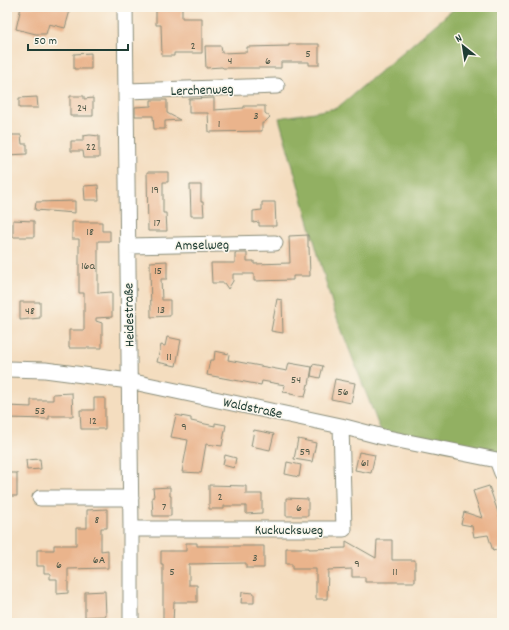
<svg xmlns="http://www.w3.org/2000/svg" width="509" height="630" font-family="Dekko,sans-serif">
  <rect width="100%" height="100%" fill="#fbf7ec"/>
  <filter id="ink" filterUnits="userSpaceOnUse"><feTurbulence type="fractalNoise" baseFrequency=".025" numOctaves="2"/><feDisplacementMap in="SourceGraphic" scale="8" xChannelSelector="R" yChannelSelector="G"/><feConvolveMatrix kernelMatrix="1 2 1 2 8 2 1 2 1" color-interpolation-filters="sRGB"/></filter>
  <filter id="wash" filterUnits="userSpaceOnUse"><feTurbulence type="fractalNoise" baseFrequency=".012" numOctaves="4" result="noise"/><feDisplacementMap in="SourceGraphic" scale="16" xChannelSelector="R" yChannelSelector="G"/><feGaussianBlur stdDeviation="0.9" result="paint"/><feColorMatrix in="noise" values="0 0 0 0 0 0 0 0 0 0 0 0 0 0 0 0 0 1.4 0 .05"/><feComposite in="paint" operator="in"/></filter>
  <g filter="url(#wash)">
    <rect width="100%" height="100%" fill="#f4ddbf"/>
    <path fill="#92b062" stroke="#58764b" d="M456,7h46v466l-5,-13 -114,-23 -49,-127 -55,-192 58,-10z"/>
    <g id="blocks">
      <path fill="#eab48c" d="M21,7h50l-6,21 -16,-4 -3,10h-10l-20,-5z
        M156,7h26v11h20v35h-28v3h-12l-1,-31h-5z
        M289,44h30v21h-10v-3h-28v6h-58l-1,-1 -16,1 -1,-22h16l1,7 25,-1v-5l42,-1z
        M91,53v16h-17v-15z
        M70,96h14v3l9,-1v18h-23z
        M37,97l1,11h-19v-10z
        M214,98v12l30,-2v-2h21v7l5,4 -6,6h-2v8l-53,1 -1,-19h-19v-14z
        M151,100h16v13l13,7 -15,1v8h-11l-1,-13h-18v-9l16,-1z
        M7,135h14l1,9h5v10l-20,1z
        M90,135l9,1v22h-15l-1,-7h-12v-10h12v-5z
        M147,172h21v10h-5v31h3l1,18h-19z
        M98,185l1,15h-14l-1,-14z
        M190,185h11v17h2l1,14h-13z
        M75,201v12l-40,-3 1,-8z
        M262,202h13l1,24h-17v-4l-6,1v-12l9,-1z
        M13,220l21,1v16h-21z
        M72,222h30v9h8v10h-12v52l14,-1v25l-16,1v3l6,2v25h-33v-18h15v-37h-5v-54h-7z
        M308,235v12h1l1,29h-17v4l-39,1v-7h-21v7l-5,8 -4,-6h-12l-1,-20h24v-10h12v8h7v3l36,-1 -1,-27z
        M167,261v18h-6l1,21h8v16l-19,1 -1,-55z
        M277,299l5,1 1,33 -12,-2z
        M20,302h20v16l-20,2z
        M167,337l14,3 -5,26 -19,-4 4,-17 4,1z
        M215,351l14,3 -1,6 59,11 2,-8 23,4 -3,18 -1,-1 -3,13 -15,-3v-1l-7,-1 2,-7 -23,-4 -1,4 -54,-10 3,-15h4z
        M313,364l10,2 -3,12 -9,-2z
        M335,379l20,4 -4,20 -20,-4z
        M72,393l1,23h-24v3l-42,-1v-12l24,1v-7h22v-6z
        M94,398h11v31h-24l-1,-19h14z
        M176,415l15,3v3l24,5v-3l11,2 -4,21 -16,-2 -5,29 -19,-1 6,-32 -17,-3z
        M254,430l20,4 -4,16 -19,-4z
        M298,439l18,4 -4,19 -18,-3z
        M359,452l16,3 -4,18 -16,-3z
        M225,455l11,3 -2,10 -11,-3z
        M40,459l1,10 -14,1 -1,-10z
        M287,462l14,3 -2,12 -14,-3z
        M7,473h10v23h-10z
        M209,485l37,1v8h16v19l-16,1v-8h-22v3h-15z
        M489,486l13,38v24l-9,3 -5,-16 -14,2 -2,-11 -11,-2 3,-12 18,6 -9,-27z
        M170,487v9h1v20h-18l-1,-19h2l-1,-9z
        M286,498l22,1v17h-22z
        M107,509v19h-6v23l7,-1v18l-40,1v24l-11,1v-15h-7v-6h-6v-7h-7v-16h17v-5h22v-17h11v-18z
        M377,540h15v20h23v22h-50v-5h-13v-8l-24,1 -1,29h-11v-30h-24v-5h-6v-16h23v1l37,-1v-7l30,17z
        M186,543h11v3h67v22h-18v-5l-57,1v21h8v17h-23l-1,21h-10v-59h-2v-13h25z
        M105,591l1,25 -21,1v-25z
        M242,592l12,1v10h-13z"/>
    </g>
  </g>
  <g filter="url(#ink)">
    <use href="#blocks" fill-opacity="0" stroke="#8a8d7a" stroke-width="1"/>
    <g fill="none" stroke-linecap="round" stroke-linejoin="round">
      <defs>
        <path id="minor" d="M125,7l6,522v94
          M127,91l150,-5
          M128,246l147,-3
          M7,369l38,1 84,11 212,45 42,11 114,23 5,13
          M40,498h91
          M131,529h213l-3,-103"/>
      </defs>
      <use href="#minor" stroke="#8a8d7a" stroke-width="17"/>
      <use href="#minor" stroke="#fff" stroke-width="15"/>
    </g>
  </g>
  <g text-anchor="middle" stroke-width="3" stroke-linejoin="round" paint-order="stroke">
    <g font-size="12" fill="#525b4a">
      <text x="193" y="49">2</text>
      <text x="308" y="57">5</text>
      <text x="230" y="64">4</text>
      <text x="268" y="64">6</text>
      <text x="82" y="111">24</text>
      <text x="256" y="119">3</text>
      <text x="219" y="127">1</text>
      <text x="91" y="150">22</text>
      <text x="155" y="193">19</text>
      <text x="157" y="226">17</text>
      <text x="90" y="235">18</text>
      <text x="88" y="269">16a</text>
      <text x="158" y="274">15</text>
      <text x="161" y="313">13</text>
      <text x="30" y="314">48</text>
      <text x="169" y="360">11</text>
      <text x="296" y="383">54</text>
      <text x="343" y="395">56</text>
      <text x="40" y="414">53</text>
      <text x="93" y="424">12</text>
      <text x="184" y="430">9</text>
      <text x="305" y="455">59</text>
      <text x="365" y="466">61</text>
      <text x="220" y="500">2</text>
      <text x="164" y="510">7</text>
      <text x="299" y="511">6</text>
      <text x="97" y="523">8</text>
      <text x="255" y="561">3</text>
      <text x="99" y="563">6A</text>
      <text x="357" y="567">9</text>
      <text x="59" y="568">6</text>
      <text x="172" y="575">5</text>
      <text x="395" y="575">11</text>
    </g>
    <g font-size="14" fill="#1f3d34" stroke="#fbf7ec">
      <text transform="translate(202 89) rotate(-2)" y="5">Lerchenweg</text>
      <text transform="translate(202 244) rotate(-1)" y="5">Amselweg</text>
      <text transform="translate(128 315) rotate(-91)" y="5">Heidestraße</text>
      <text transform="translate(253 407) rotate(12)" y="5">Waldstraße</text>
      <text x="289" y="534">Kuckucksweg</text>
    </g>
  </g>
  <rect width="509" height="630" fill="none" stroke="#fbf7ec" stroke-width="24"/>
  <g transform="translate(463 46) rotate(330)" stroke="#fbf7ec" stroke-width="3" paint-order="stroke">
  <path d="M0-3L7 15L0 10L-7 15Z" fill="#1f3d34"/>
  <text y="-6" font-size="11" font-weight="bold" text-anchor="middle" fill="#1f3d34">N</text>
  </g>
  <path d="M28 44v6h100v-6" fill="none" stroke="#1f3d34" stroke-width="2"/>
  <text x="34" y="44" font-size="12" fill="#1f3d34" stroke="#fbf7ec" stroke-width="3" paint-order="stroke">50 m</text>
</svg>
